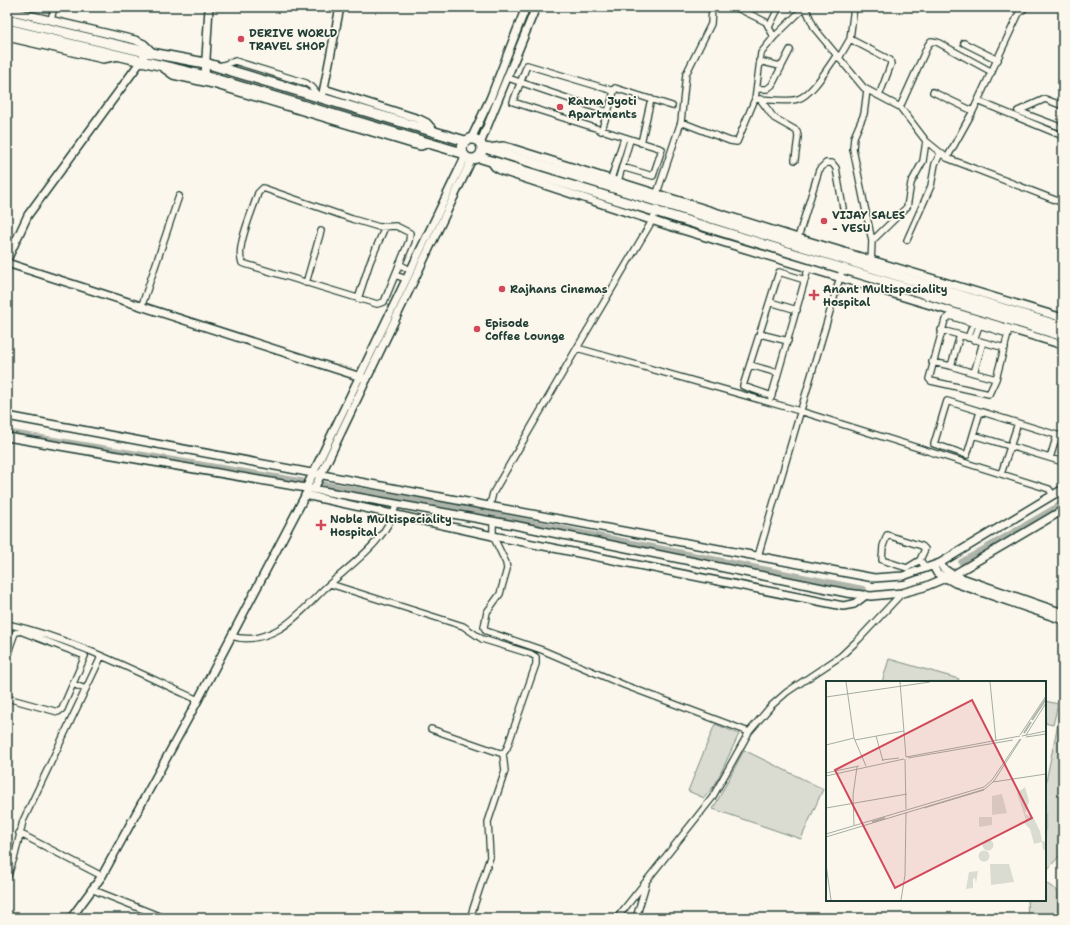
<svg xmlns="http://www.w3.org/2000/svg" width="1070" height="925" font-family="'Shantell Sans',sans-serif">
  <rect width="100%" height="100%" fill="#fbf7ec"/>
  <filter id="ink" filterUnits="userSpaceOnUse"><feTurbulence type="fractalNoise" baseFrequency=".025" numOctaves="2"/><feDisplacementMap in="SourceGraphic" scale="8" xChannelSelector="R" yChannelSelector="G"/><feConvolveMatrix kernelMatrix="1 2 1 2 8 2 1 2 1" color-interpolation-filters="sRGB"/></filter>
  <g filter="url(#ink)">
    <path fill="#dbdcd1" stroke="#7d8c82" d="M889,659l70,20 -1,3h-76z
      M1045,701l13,3 -5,21 -8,-2z
      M1063,723v129l-18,20v-86l13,-62z
      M715,724l24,10 -24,51 -11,13 -16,-7z
      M744,750l79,39 -22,50 -88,-30z
      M1045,883l12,7 1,24 4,4h-34l-1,-18h18z"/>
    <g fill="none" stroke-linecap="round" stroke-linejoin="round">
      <path stroke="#adb4aa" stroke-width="5.5" d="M7,432l295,49
        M324,484l126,22 414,83
        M961,562l102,-59"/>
      <defs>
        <path id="minor" d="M735,7l31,15 8,15
          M805,7l10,22 49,59 36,19 26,34 21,17
          M1026,7l-7,6 -46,98 -26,47 116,45
          M51,20l3,-13
          M769,27l10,-20
          M850,39l40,21 1,4 -12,32
          M964,43l34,17
          M839,58l11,-19 4,-32
          M759,61l21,5
          M216,67l19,-6 71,22 6,4 8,10
          M508,78l100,34 7,-24 57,18
          M757,89h10l5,-4 18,-35
          M867,90l-3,24 -10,23 -1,12 19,92 -1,22
          M614,91l-87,-26 -14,37 149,47 -9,27 -31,-9
          M933,92l40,19
          M755,99c13,0 31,4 43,0 15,-5 30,-32 39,-44
          M760,99l14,19 23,13 1,6 -3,23
          M978,101l85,35
          M1063,106l-18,-7 -27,12 45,17
          M900,107l28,-62 3,-4 6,1 55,30
          M681,122l49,19 7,1 18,-43 6,-46 13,-16 31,-30
          M601,131l7,-19
          M641,143l10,-44
          M611,179l13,-41
          M618,181l12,-41
          M263,188l89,31 27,8 17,-1 14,7 -1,8 -25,61 -7,2 -135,-41c-7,-15 11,-53 16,-70z
          M656,196l25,-74 5,-48 25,-50 1,-17
          M907,240l24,-54 4,-22 5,-10
          M797,241l22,-71 7,-7h6l4,5 7,40
          M872,241l35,-34 4,-24 12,-22 3,-20
          M399,264l11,6
          M395,275l11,4
          M306,283l15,-52
          M358,299l12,-37 15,-35
          M770,302l27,8
          M142,305l37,-109
          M950,316l58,18 -12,45 -7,15 -58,-13 -2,-2 16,-59z
          M941,330l19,5
          M760,334l28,7
          M960,335l23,7 -9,31 -23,-7z
          M968,338l6,-17
          M974,340l6,-17
          M983,342l22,6
          M577,348l75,-127 5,-12
          M932,362l19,4
          M750,365l28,8
          M974,373l22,6
          M772,396l-29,-10 36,-114 26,8
          M771,398l37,-129
          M980,412l-13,43 -33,-11 13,-43 116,36
          M973,435l90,27
          M1050,458l7,-23
          M1001,474l17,-51
          M490,505l3,-12 84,-145 223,63 249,78 4,6
          M493,521v15l13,27 1,6 -7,25 -13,18 -3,15 2,4 56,19 82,35 125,47
          M758,556l85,-289
          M920,560l5,-11 -3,-3 -35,-11 -4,11 -1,14 25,8 13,-8 6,8
          M330,584l133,42 19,13 49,15 5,3v7l-29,84 -4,6 -72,-25
          M7,624c67,15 129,48 191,76
          M231,636c18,6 34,1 50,-8 16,-10 30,-26 43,-39 26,-24 65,-49 72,-85
          M7,655l8,-22 5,-2 65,25 -23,53 -4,3 -51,-14
          M73,684l12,5
          M19,833l83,43
          M7,878l8,-23 8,-34 78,-164
          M91,889l73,29
          M470,918l20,-61 -2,-35 17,-51 -2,-17
          M617,918l95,-120 37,-66 22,-26 16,-14 54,-36 18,-17 43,-46
          M636,918l10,-34"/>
        <path id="tertiary" d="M7,10l128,30 9,4 10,10
          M7,37l96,22 16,-3
          M159,65l14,10 40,9 199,60 9,2 8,-3
          M205,76l4,-69
          M324,89l95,30 8,4 8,9
          M323,93l17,-86
          M471,139l19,-40 36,-92
          M480,144l56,-137
          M488,148l15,-2 8,2 287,90 265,80
          M490,160l5,7 7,4 164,54 397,120
          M7,260l21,-45 113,-154 5,-9
          M7,263l360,116
          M7,416l867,162 29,-2 37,-13 123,-74
          M7,437l299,51 208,37 333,68 24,3 31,-3 22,-6 29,-12 110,-65
          M306,488l159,-331
          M314,489l158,-330
          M305,495l188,41 350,70 11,-2 12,-9
          M940,563l3,5 10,7 110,38
          M933,566l4,7 18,10 108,37
          M71,918l31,-42 96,-176 109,-208"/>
        <path id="primary" d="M7,19l139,33 59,11 260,78
          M7,29l198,47 257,77
          M462 149a10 10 0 1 1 20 0a10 10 0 1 1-20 0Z
          M482,147l581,180
          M478,157l585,179"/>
      </defs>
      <use href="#minor" stroke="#1f3d34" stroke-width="8"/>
      <use href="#tertiary" stroke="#1f3d34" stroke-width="10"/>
      <use href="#primary" stroke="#1f3d34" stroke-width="12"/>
      <use href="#minor" stroke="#fbf7ec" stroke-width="5.5"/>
      <use href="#tertiary" stroke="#fbf7ec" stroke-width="7"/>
      <use href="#primary" stroke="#fbf7ec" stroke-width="9"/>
    </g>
  </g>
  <g fill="#d1495b" stroke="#fbf7ec" stroke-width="1.5">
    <circle cx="241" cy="39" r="4"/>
    <circle cx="560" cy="107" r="4"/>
    <circle cx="824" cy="221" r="4"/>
    <circle cx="502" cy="289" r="4"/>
    <path d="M812 289h4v4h4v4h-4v4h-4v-4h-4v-4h4z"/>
    <circle cx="477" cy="329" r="4"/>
    <path d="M319 519h4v4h4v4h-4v4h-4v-4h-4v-4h4z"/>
  </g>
  <g text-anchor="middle" stroke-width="3.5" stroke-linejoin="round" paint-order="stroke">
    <g font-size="11" font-weight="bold" fill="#1f3d34" stroke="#fbf7ec" text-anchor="start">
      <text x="249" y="37">DERIVE WORLD<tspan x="249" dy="13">TRAVEL SHOP</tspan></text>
      <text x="568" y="105">Ratna Jyoti<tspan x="568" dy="13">Apartments</tspan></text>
      <text x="832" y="219">VIJAY SALES<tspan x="832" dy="13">- VESU</tspan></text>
      <text x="510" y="293">Rajhans Cinemas</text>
      <text x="823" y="293">Anant Multispeciality<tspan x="823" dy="13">Hospital</tspan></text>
      <text x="485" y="327">Episode<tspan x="485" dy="13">Coffee Lounge</tspan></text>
      <text x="330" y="523">Noble Multispeciality<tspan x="330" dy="13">Hospital</tspan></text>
    </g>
  </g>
  <g transform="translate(826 681)">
    <rect width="220" height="220" fill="#fbf7ec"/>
    <path d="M199,106l4,14 -4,13 9,5 6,12 2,10 4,1v7l-3,1 -1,-8 -8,2 -4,-15 -7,-7 3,-2 -9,-27zM176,113l5,19 -15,2v-19zM153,136h13v8l-13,2zM156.5 164a5.5 5.5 0 1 1 11 0a5.5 5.5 0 1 1-11 0ZM152.5 175a5.5 5.5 0 1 1 11 0a5.5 5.5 0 1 1-11 0ZM164,183h19l5,18 -23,3zM152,190l-2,12 -1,-5 -2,1v9l-7,1 3,-17z" fill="#dbdcd1"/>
    <path fill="none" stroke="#adb4aa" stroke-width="2" d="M206,39l14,-21M198,52l7,-11M46,141l13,-4"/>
    <path fill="none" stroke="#a3ada2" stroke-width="1" d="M20,1l8,56 12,28M74,1l6,75M164,1l6,59M0,16l104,-15M194,54l26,-39M200,54l20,-32M50,55l7,25M196,55l24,-5M200,56l20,-3M29,59l49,-9M0,64l28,-7M80,76l114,-21M82,77l105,-18M79,78l1,50M56,79l17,-2M0,92l33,-7M0,95l78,-17M167,101l53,-8M0,127l81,-14M98,127l60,-18M28,144l-1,-30 4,-28M0,153l158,-47 8,-7 28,-41M0,156l159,-48 9,-8 27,-42M0,183l5,36M75,219l4,-25 1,-63"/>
    <path fill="#d1495b" fill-opacity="0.15" stroke="#d1495b" stroke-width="2" d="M146,19l60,118 -137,70 -60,-118z"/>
    <rect width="220" height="220" fill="none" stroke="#1f3d34" stroke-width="2"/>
  </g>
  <rect width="1070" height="925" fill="none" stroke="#fbf7ec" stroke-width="24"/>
  <rect x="12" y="12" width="1046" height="901" fill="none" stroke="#1f3d34" stroke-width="1.5" filter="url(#ink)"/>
</svg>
